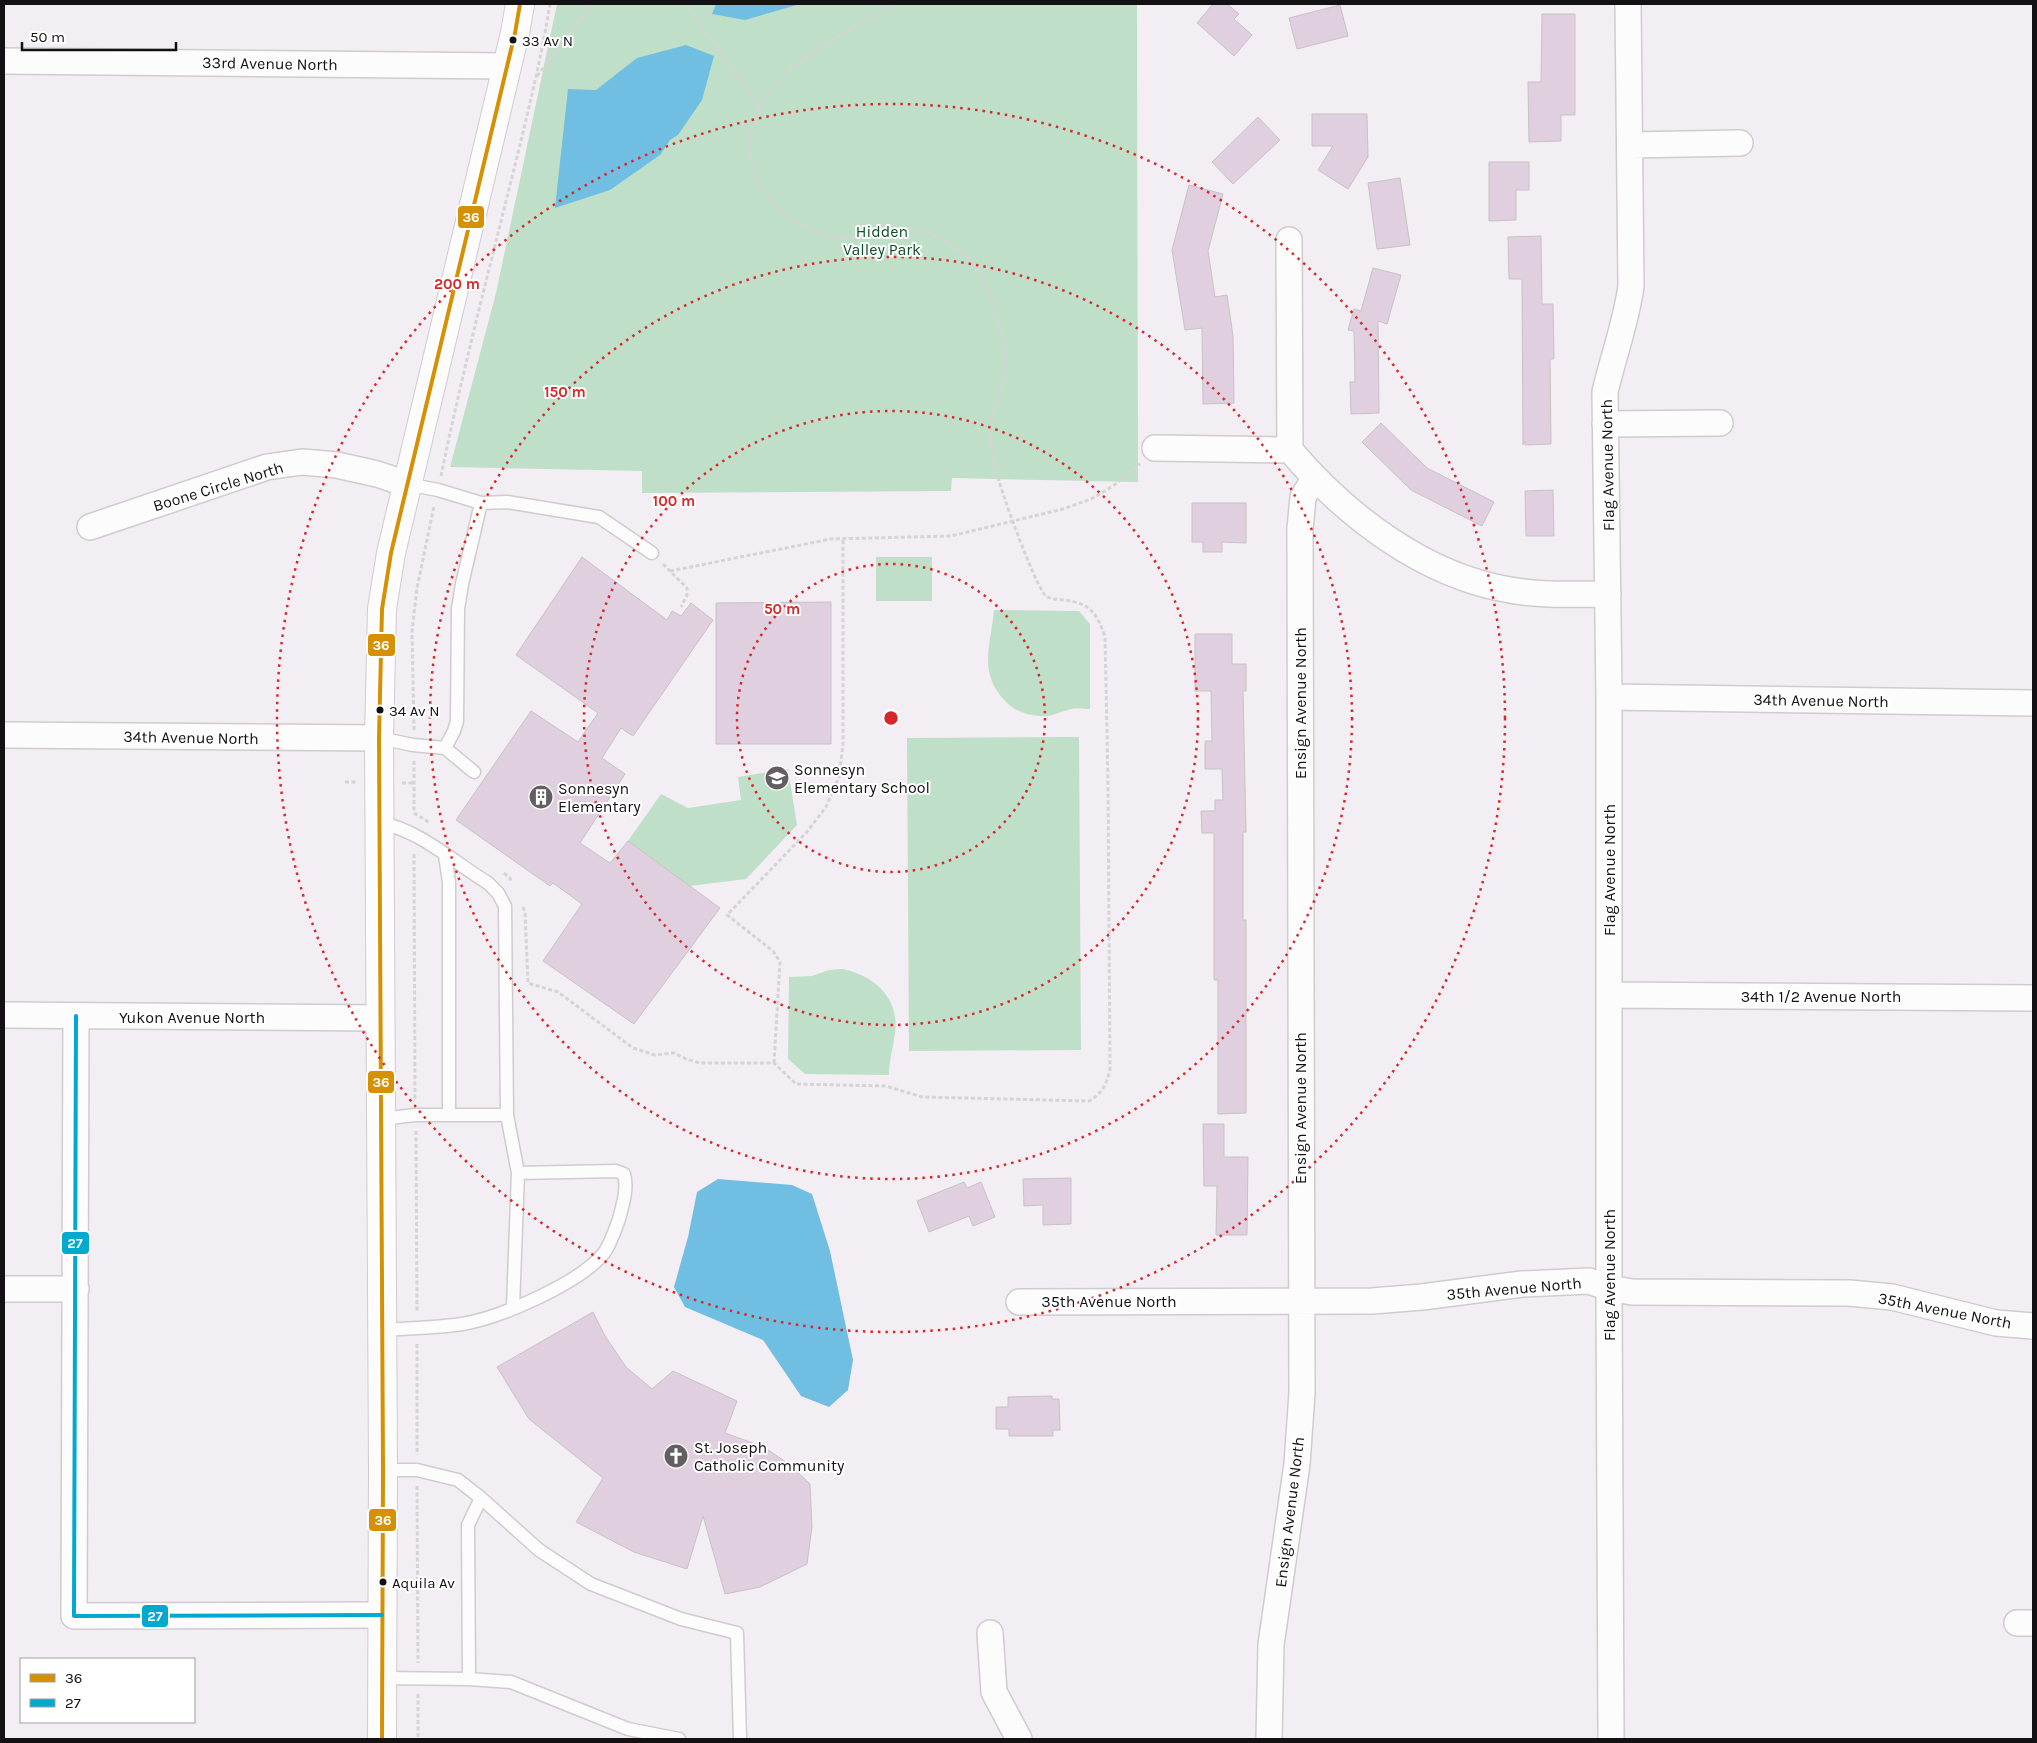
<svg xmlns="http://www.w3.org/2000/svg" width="2037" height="1743" font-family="Karla,sans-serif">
  <rect width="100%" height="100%" fill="#f3eef3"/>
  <path fill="#c0dfc9" d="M557,4h580l1,478 -186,-4 -1,13 -309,2v-22l-192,-4 46,-174z
    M876,557h56v44h-56z
    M994,610l85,1 11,13v85c-6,0 -13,-1 -19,0 -9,2 -17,7 -26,7 -15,1 -29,-4 -39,-14 -29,-29 -15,-57 -12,-92z
    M1079,737l2,313 -172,1 -2,-313z
    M788,769l9,56 -51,54 -56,7 -62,-45 33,-47 27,14 53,-8 -3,-23z
    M842,969c32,6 58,29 53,64 -2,15 -6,28 -6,42l-84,-1 -17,-15 1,-82 23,-1 17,-6z"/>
  <path fill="#70bee2" d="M716,4h84l-55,16 -33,-6z
    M686,45l28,11 -12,44 -24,35 -8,5 -10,15 -50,35 -55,18 13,-119 28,1 41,-32z
    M718,1179l74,6 20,9 18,57 23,109 -5,30 -19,17 -28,-11 -38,-56 -78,-33 -11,-20 14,-50 9,-45z"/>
  <path fill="#e0cfdf" stroke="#c6c2c6" d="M1213,4h14l12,10 -5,5 18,16 -18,21 -37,-33z
    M1340,5l8,31 -51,13 -8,-31z
    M1542,14h33v101h-14v26l-32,1 -1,-60h13z
    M1312,114h55l1,43 -20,32 -30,-19 15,-24h-21z
    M1258,117l22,23 -47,44 -21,-22z
    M1489,162h40v28h-13v30l-27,1z
    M1400,178l10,67 -33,4 -9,-66z
    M1189,185l34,9 -15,57 7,46 12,-2 6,41 1,67 -31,1 -1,-76 -17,2 -13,-80z
    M1541,236l1,68h11l1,55h-4l1,85 -26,1v-4l-2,4 -1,-166h-13l-1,-42z
    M1373,268l28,7 -14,49 -9,-3 1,92 -28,1 -1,-32h5l-1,-51 -6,-1 6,-21 7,2z
    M1381,423l46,45 67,34 -12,24 -71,-36 -49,-48z
    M1553,490l1,46h-28l-1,-45z
    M1192,503h54v40l-24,-1v10h-19v-10h-11z
    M582,557l85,63 5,-9 9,5 10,-13 22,17 -80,116 -12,-8 -19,30 23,16 -45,69 30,20 18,-22 92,67 -86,116 -91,-63 39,-57 -29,-21 -3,3 -94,-66 75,-109 47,31 20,-29 -82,-58z
    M831,602v142h-115v-141z
    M1195,634h37v30h14v27h-3l3,141h-3v88h3v193l-28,1v-134h-4v-147h-12l-1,-22h14v-11h8l-1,-31h-17v-28h7l-1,-50h-16z
    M1203,1124h21v33h24l-1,78h-31l1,-49h-13z
    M1071,1178v46l-28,1v-20l-19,1 -1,-27z
    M964,1182l3,6 14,-6 14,35 -22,9 -4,-10 -40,16 -12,-31z
    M593,1312l12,24 21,31 26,22 21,-18 64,30 -12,32 39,14 26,18 20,19 2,43 -5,37 -47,23 -35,7 -22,-78 -16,53 -53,-17 -58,-30 27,-44 -74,-59 -32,-52z
    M1052,1396v3h7l1,31h-7v6h-44v-7h-13v-22h12v-10z"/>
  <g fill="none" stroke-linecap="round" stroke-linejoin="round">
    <defs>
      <path id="lane" d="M407,484l31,6 43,13 -19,81 -4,25 -1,112 -3,10 -9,17
        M481,503l26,-1 92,15 53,36
        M379,738l34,7 32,3 29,24
        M380,823c38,6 75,40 108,60l10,10 7,13 2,209h-92l-34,4
        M445,855l4,27v233
        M507,1115l11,58
        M382,1330c27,-2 54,-2 80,-6 38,-6 118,-41 142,-71 7,-10 11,-23 15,-34 4,-15 9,-31 5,-45l-8,-3 -98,2 -5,134
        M383,1470h34l41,10 23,18 58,52 52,34 90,35 56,14 3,106
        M382,1678l87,1 42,3 117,47 51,10
        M469,1679l-1,-154 13,-27"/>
      <path id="street" d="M4,61l502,5
        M1630,145l110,-2
        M1289,240l1,210
        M1605,424l115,-1
        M1155,448l135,2c55,65 134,126 220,140 32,6 66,4 98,4
        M90,527l177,-60 35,-5 35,3 40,9 30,10
        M1609,697l424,6
        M4,735l375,3
        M1609,995l424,3
        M4,1015l376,3
        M76,1016l-2,600 308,-1
        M4,1289h72
        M1019,1302l353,-1 50,-4 100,-13 67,-3 20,7 23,4 217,1 43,4 104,26 37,3
        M2017,1623h16
        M990,1633l4,59 25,47
        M1269,1739l2,-94 26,-181 5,-71 -2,-864 3,-32 11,-18
        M1611,1739l-2,-451v-591l-4,-305c8,-35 21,-69 26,-106l-3,-282"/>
      <path id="secondary" d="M382,1739l1,-269 -4,-732 3,-129 9,-56 124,-520 5,-29"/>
    </defs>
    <use href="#lane" stroke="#d0cbcf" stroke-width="15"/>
    <use href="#street" stroke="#d0cbcf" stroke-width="28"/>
    <use href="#secondary" stroke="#d0cbcf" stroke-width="30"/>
    <path stroke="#d5d4d5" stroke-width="3" stroke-dasharray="4 2.5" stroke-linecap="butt" d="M686,4l74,104
      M537,76l56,-72
      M441,476c20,-98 45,-194 69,-291 15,-60 30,-120 40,-181
      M663,564l24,24v7l-6,12
      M670,571l161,-32 120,-3 112,-27 28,-10 22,-13 27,-22
      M414,730l-2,-99 5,-43 17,-82
      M414,761v52
      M345,782h11
      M402,783h12
      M414,813l16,10
      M414,854l1,246
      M504,873l6,5 2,5
      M523,907l2,5 3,71 30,9 75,56 22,7 19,-2 12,6 14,4h74l22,21 90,2 36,11 167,4c14,-8 18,-18 21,-32l-2,-287 -3,-145c-8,-24 -15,-34 -41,-37 -6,-1 -13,0 -18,-4 -11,-10 -46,-107 -50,-126 -4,-17 -8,-38 -4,-55 3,-14 11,-27 13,-40 4,-26 -13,-86 -28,-107 -15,-20 -51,-42 -76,-39 -31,5 -39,15 -73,6 -30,-8 -53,-25 -68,-51 -8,-13 -10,-25 -10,-40 3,-72 92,-107 144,-140
      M774,1063l6,-101 -7,-11 -46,-36 79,-82 20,-26 13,-30 4,-33v-206
      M416,1131l1,182
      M417,1344v111
      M417,1486l1,177
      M418,1694v45"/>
    <use href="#lane" stroke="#fdfcfd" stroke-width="12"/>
    <use href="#street" stroke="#fdfcfd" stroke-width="25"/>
    <use href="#secondary" stroke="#fdfcfd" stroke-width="28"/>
    <defs>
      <path id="bus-1" d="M382,1739l1,-269 -4,-732 3,-129 9,-56 124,-520 5,-29"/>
      <path id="bus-2" d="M76,1016l-2,600 308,-1"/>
    </defs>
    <use href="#bus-1" stroke="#fff" stroke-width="8"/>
    <use href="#bus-2" stroke="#fff" stroke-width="8"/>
    <use href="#bus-1" stroke="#d59003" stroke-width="4"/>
    <use href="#bus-2" stroke="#00a9ce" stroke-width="4"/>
  </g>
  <g fill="none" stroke="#d62828" stroke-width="2.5" stroke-dasharray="2.5 5">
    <circle cx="891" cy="718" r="154"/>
    <circle cx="891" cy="718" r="307"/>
    <circle cx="891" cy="718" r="461"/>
    <circle cx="891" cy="718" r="614"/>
  </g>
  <defs>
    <symbol id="school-disc" viewBox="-11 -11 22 22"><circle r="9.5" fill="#625e62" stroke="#fff"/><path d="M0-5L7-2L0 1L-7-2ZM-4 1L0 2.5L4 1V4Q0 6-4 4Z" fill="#fff"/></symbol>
    <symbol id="building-disc" viewBox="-11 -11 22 22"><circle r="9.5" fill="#625e62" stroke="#fff"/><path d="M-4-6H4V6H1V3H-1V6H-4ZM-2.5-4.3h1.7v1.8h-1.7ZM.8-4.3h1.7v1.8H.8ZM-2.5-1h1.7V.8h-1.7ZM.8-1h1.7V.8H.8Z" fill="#fff"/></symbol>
    <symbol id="church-disc" viewBox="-11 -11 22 22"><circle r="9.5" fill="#625e62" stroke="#fff"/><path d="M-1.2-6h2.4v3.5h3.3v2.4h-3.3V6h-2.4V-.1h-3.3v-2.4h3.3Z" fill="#fff"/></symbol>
  </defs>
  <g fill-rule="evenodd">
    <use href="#school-disc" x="763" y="764" width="28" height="28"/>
    <use href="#building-disc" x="527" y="783" width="28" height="28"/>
    <use href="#church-disc" x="662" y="1442" width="28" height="28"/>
  </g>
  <g fill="#141114" stroke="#fff" stroke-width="2">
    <circle cx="513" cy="40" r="4.5"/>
    <circle cx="380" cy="710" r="4.5"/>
    <circle cx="383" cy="1582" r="4.5"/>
  </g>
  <g text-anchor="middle" stroke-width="4" stroke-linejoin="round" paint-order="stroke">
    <g font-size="15" fill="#141114" stroke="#fff" text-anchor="start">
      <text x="522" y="46">33 Av N</text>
      <text x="389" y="716">34 Av N</text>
      <text x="392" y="1588">Aquila Av</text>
    </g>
    <g font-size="16" fill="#141114" stroke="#fff">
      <text transform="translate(270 63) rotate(1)" y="6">33rd Avenue North</text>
      <text transform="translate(1607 465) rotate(-91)" y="6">Flag Avenue North</text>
      <text transform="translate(218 486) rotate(-17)" y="6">Boone Circle North</text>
      <text transform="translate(1821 700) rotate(1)" y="6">34th Avenue North</text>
      <text transform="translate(1300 703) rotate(-90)" y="6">Ensign Avenue North</text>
      <text transform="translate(191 737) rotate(1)" y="6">34th Avenue North</text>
      <text transform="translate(1609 870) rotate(-90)" y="6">Flag Avenue North</text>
      <text x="1821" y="1002">34th 1/2 Avenue North</text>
      <text x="192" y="1023">Yukon Avenue North</text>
      <text transform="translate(1300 1108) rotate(-90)" y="6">Ensign Avenue North</text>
      <text transform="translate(1609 1275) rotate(-90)" y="6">Flag Avenue North</text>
      <text transform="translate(1514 1288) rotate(-5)" y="6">35th Avenue North</text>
      <text x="1109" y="1307">35th Avenue North</text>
      <text transform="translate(1945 1310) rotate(11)" y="6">35th Avenue North</text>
      <text transform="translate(1289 1512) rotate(-83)" y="6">Ensign Avenue North</text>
    </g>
    <g font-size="16" fill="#0c4f29" stroke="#fff">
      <text x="882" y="237">Hidden<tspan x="882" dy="18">Valley Park</tspan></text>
    </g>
    <g font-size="16" fill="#141114" stroke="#fff" text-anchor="start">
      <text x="794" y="775">Sonnesyn<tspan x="794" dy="18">Elementary School</tspan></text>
      <text x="558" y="794">Sonnesyn<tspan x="558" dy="18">Elementary</tspan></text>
      <text x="694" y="1453">St. Joseph<tspan x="694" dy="18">Catholic Community</tspan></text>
    </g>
  </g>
  <circle cx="891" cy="718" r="8" fill="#d62828" stroke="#fff" stroke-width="2.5"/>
  <g font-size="15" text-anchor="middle" font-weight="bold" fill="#d62828" stroke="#fff" stroke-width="4" stroke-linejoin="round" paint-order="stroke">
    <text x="457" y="289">200 m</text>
    <text x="565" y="397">150 m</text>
    <text x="674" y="506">100 m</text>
    <text x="782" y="614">50 m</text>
  </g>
  <g stroke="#fff" stroke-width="2">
    <rect x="457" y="205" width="28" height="24" rx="5" fill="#d59003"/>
    <rect x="367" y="633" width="29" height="24" rx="5" fill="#d59003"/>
    <rect x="367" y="1070" width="28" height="24" rx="5" fill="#d59003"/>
    <rect x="61" y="1231" width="29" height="24" rx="5" fill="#00a9ce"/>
    <rect x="368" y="1508" width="29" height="24" rx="5" fill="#d59003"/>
    <rect x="141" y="1604" width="28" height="24" rx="5" fill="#00a9ce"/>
  </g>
  <g font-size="14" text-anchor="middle" font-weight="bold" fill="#fff">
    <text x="471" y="222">36</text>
    <text x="381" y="650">36</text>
    <text x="381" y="1087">36</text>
    <text x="75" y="1248">27</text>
    <text x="383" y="1525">36</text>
    <text x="155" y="1621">27</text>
  </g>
  <rect width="2037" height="1743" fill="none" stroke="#141114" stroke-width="10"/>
  <rect x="20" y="1658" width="175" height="65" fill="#ffffff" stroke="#a1a0a1"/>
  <rect x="30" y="1674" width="25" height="8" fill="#d59003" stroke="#a1a0a1"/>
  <text x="65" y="1683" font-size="15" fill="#141114">36</text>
  <rect x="30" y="1699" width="25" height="8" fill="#00a9ce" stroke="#a1a0a1"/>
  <text x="65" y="1708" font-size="15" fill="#141114">27</text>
  <path d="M22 42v8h154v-8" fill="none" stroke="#141114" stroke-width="2.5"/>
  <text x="30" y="42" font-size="15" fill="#141114" stroke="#ffffff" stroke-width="4" paint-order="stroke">50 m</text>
</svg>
